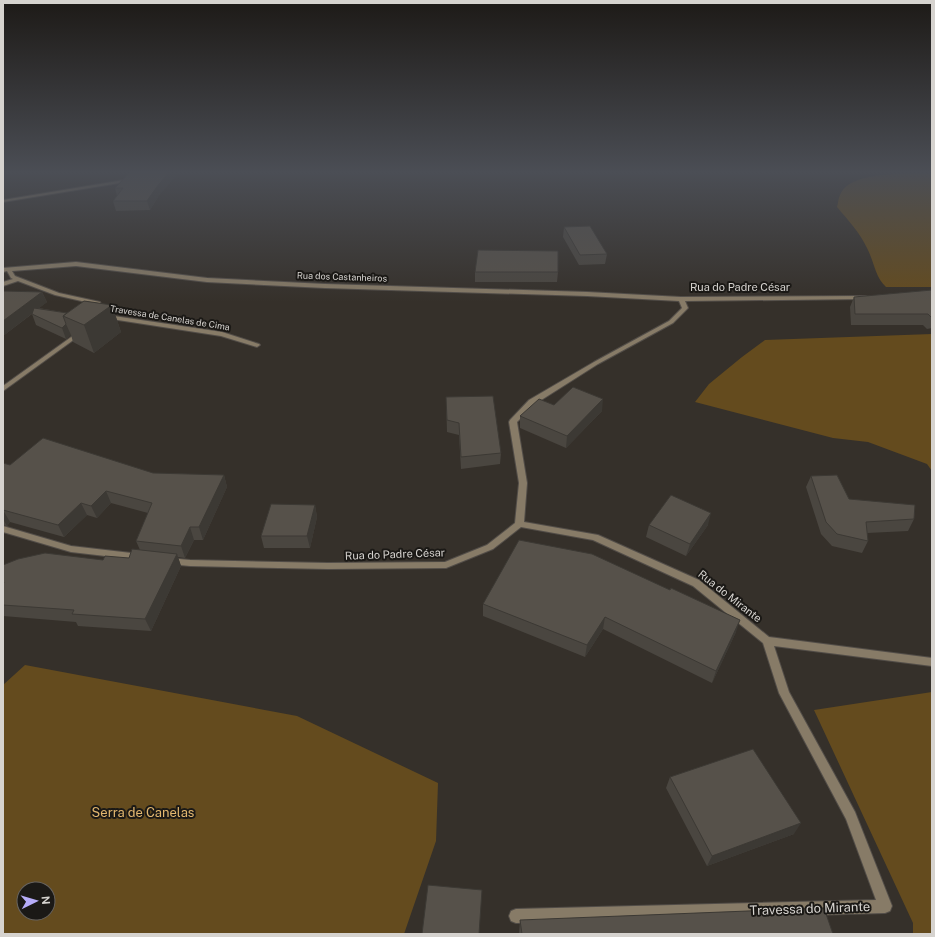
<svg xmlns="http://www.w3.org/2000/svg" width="935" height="937" font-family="'Public Sans',sans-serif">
  <rect width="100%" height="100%" fill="#35302a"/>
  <path fill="#644b1e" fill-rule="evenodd" d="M932,174v113h-46c-11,-10 -12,-26 -19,-39 -7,-15 -19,-28 -30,-41 1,-3 1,-8 3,-12 9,-25 70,-21 92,-21z
    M932,334v137l-5,-7 -59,-22 -35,-4 -138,-36 14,-18 33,-27 23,-17z
    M25,665l272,51 141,67 -2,58 -32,93h-401v-249zM24,889h24v24h-24z
    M932,692v242h-19v-11l-99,-213z"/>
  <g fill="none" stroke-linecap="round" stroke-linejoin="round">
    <defs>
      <path id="minor" d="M130,179h2v2l-129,21v-2z
        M76,262l131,16 118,6 262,8 94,5 185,-1 1,1 -3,2 -179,2 3,7 -15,15 -75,41 -63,40 -18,18 10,61 -3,39 74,13 101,45 70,57 163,21v8l-158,-20 15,46 66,120 37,94 -2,5 -5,2 -369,10 -5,-2 -2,-5 2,-5 5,-2 360,-9 -30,-81 -67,-126 -16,-50 -70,-57 -100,-46 -72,-13 -28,22 -47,19 -118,1 -138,-3 -21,-2 -3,-1 -2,-2 2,-2 3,-1 21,2 138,3 117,-1 42,-17 28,-22 4,-40 -10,-61 1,-2 19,-20 65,-38 75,-41 13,-13 -3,-7 -92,-5 -262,-8 -118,-6 -131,-16 -64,5 3,5 44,17 41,9 3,7 -3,2 -2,-1 -3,-6 -40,-9 -37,-14 -15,5v-4l10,-3 -2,-1 -4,-7 -4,1v-4z
        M107,315l115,17 37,12 1,1 -3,2 -36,-11 -116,-18v-2z
        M81,330l2,1v2l-80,58v-5z
        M3,526l68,20 69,8 3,1 2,2 -2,2 -3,1 -69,-8 -68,-20z"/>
    </defs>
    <use href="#minor" stroke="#524d48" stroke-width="2"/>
    <use href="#minor" fill="#877b67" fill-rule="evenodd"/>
  </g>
  <path fill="#4a4640" d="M136,171l22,26 -8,13 -34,1 -3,-10 4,-5 -2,-8z
    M564,227l43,27 -2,10 -26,1 -16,-28z
    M475,272h83l-1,10h-82z
    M932,290v38l-5,1 -4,-4h-72l-1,-18 4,-10z
    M3,291l39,1 5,10 -8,6 28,5 17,-12 28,4 9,27 -27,21 -21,-11 -2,-7 -5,4 -30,-14 -4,-11 -29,22z
    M446,397l55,56 -1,11 -39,5 -2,-34 -12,-3z
    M554,405l48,6 -36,37 -46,-20v-12z
    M3,463l7,2 143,8 71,2 3,12 -24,53h-9l-9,18 -7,-1 3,9 -30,65 -73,-5 -2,-4 -73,-6v-51l100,-5 26,-2 11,-8 -4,-9 12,-28 -37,-10 -14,15 -10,-3 -23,22 -54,-15 -3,4 -4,-1z
    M811,476l38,23 65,20 -6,12 -41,2 1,8 -6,12 -30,-7 -11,-12 -15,-47z
    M315,505l2,12 -7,31h-46l-3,-12z
    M649,525h59l-22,31 -40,-19z
    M483,604l253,28 -24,51 -109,-54 -18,28 -102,-41z
    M670,777l124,57 -87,32 -41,-78z
    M520,920l313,14h-314z"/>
  <path fill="#3c3934" d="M170,171h10l-22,26 -8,13 -3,-9 9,-13z
    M42,292l5,10 -44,34v-15z
    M112,305l9,27 -27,21 -10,-28z
    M66,324l5,11 -5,4 -4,-11z
    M603,399l-1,12 -36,37 1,-12z
    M224,475l3,12 -24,53 -4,-13z
    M106,491l5,12 -14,15 -6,-12z
    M81,503l6,12 -23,22 -6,-12z
    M315,505l2,12 -7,31 -3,-12z
    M3,510l7,12 -3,4 -4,-7z
    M711,513l-3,12 -22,31 4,-12z
    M190,527l4,13 -9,18 -4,-12z
    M177,554l4,12 -30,65 -6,-12z
    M605,617l-2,12 -18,28 2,-12z
    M740,620l-4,12 -24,51 4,-12z
    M801,823l-7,11 -87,32 5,-10z"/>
  <path fill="#56514a" stroke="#3c3934" d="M136,171h34l-14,17 -9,13h-34l10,-13h-8l15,-16z
    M590,226l17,28 -27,1 -16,-28z
    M478,250l80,1v21h-83z
    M932,290v28l-4,-4h-73l-1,-17z
    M3,291l39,1 -39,29z
    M84,301l28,4 -28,20 -21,-9z
    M34,308l33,5 -4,3 3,8 -4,4 -30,-14z
    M573,387l30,12 -36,37 -47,-20 19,-17 15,6z
    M493,396l8,57 -40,4 -2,-34 -12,-3 -1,-23z
    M43,438l110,35 71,2 -25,52h-9l-9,19 -45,-5 16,-38 -46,-12 -15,15 -10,-3 -23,22 -55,-15v-47l7,2z
    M837,475l12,24 66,6 -1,14 -48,3 2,19 -31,-7 -11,-12 -15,-46z
    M671,495l40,18 -21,31 -41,-19z
    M271,504l44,1 -8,31h-46z
    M519,540l73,14 78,36 1,-2 69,32 -24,51 -111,-54 -18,28 -104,-41z
    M132,549l45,5 -32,65 -73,-5 2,-4 -71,-5v-21l1,-2h-1v-17l15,-6 27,-6 58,7 2,-4 24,2z
    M753,749l48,74 -89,33 -42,-79z
    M428,885l54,5 -3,44h-57z
    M824,908l9,26h-311l-2,-14z"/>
  <linearGradient id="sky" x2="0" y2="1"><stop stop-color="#1d1a17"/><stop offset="0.57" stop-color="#4b4e55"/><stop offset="1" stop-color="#4b4e55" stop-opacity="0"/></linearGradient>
  <rect width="935" height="302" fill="url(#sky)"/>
  <g text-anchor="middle" stroke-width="4" stroke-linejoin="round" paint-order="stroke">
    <g font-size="9" fill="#d6d3cf" stroke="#1b1916">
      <text transform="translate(342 277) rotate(2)" y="3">Rua dos Castanheiros</text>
      <text transform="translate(170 318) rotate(9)" y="3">Travessa de Canelas de Cima</text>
    </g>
    <g font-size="11" fill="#d6d3cf" stroke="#1b1916">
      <text x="740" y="291">Rua do Padre César</text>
      <text transform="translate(395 554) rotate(-2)" y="4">Rua do Padre César</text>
      <text transform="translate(730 596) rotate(38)" y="4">Rua do Mirante</text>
    </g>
    <g font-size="13" fill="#e2b76f" stroke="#1b1916">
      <text x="143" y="817">Serra de Canelas</text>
    </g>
    <g font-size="13" fill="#d6d3cf" stroke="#1b1916">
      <text transform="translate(810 908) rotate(-2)" y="5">Travessa do Mirante</text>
    </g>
  </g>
  <rect width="935" height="937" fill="none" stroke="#d6d3cf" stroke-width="8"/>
  <g transform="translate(36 901) rotate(85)"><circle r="19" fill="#1b1916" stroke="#666360"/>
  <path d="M0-3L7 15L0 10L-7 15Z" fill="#b6acf8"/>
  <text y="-6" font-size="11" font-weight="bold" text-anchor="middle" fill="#d6d3cf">N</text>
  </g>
</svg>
